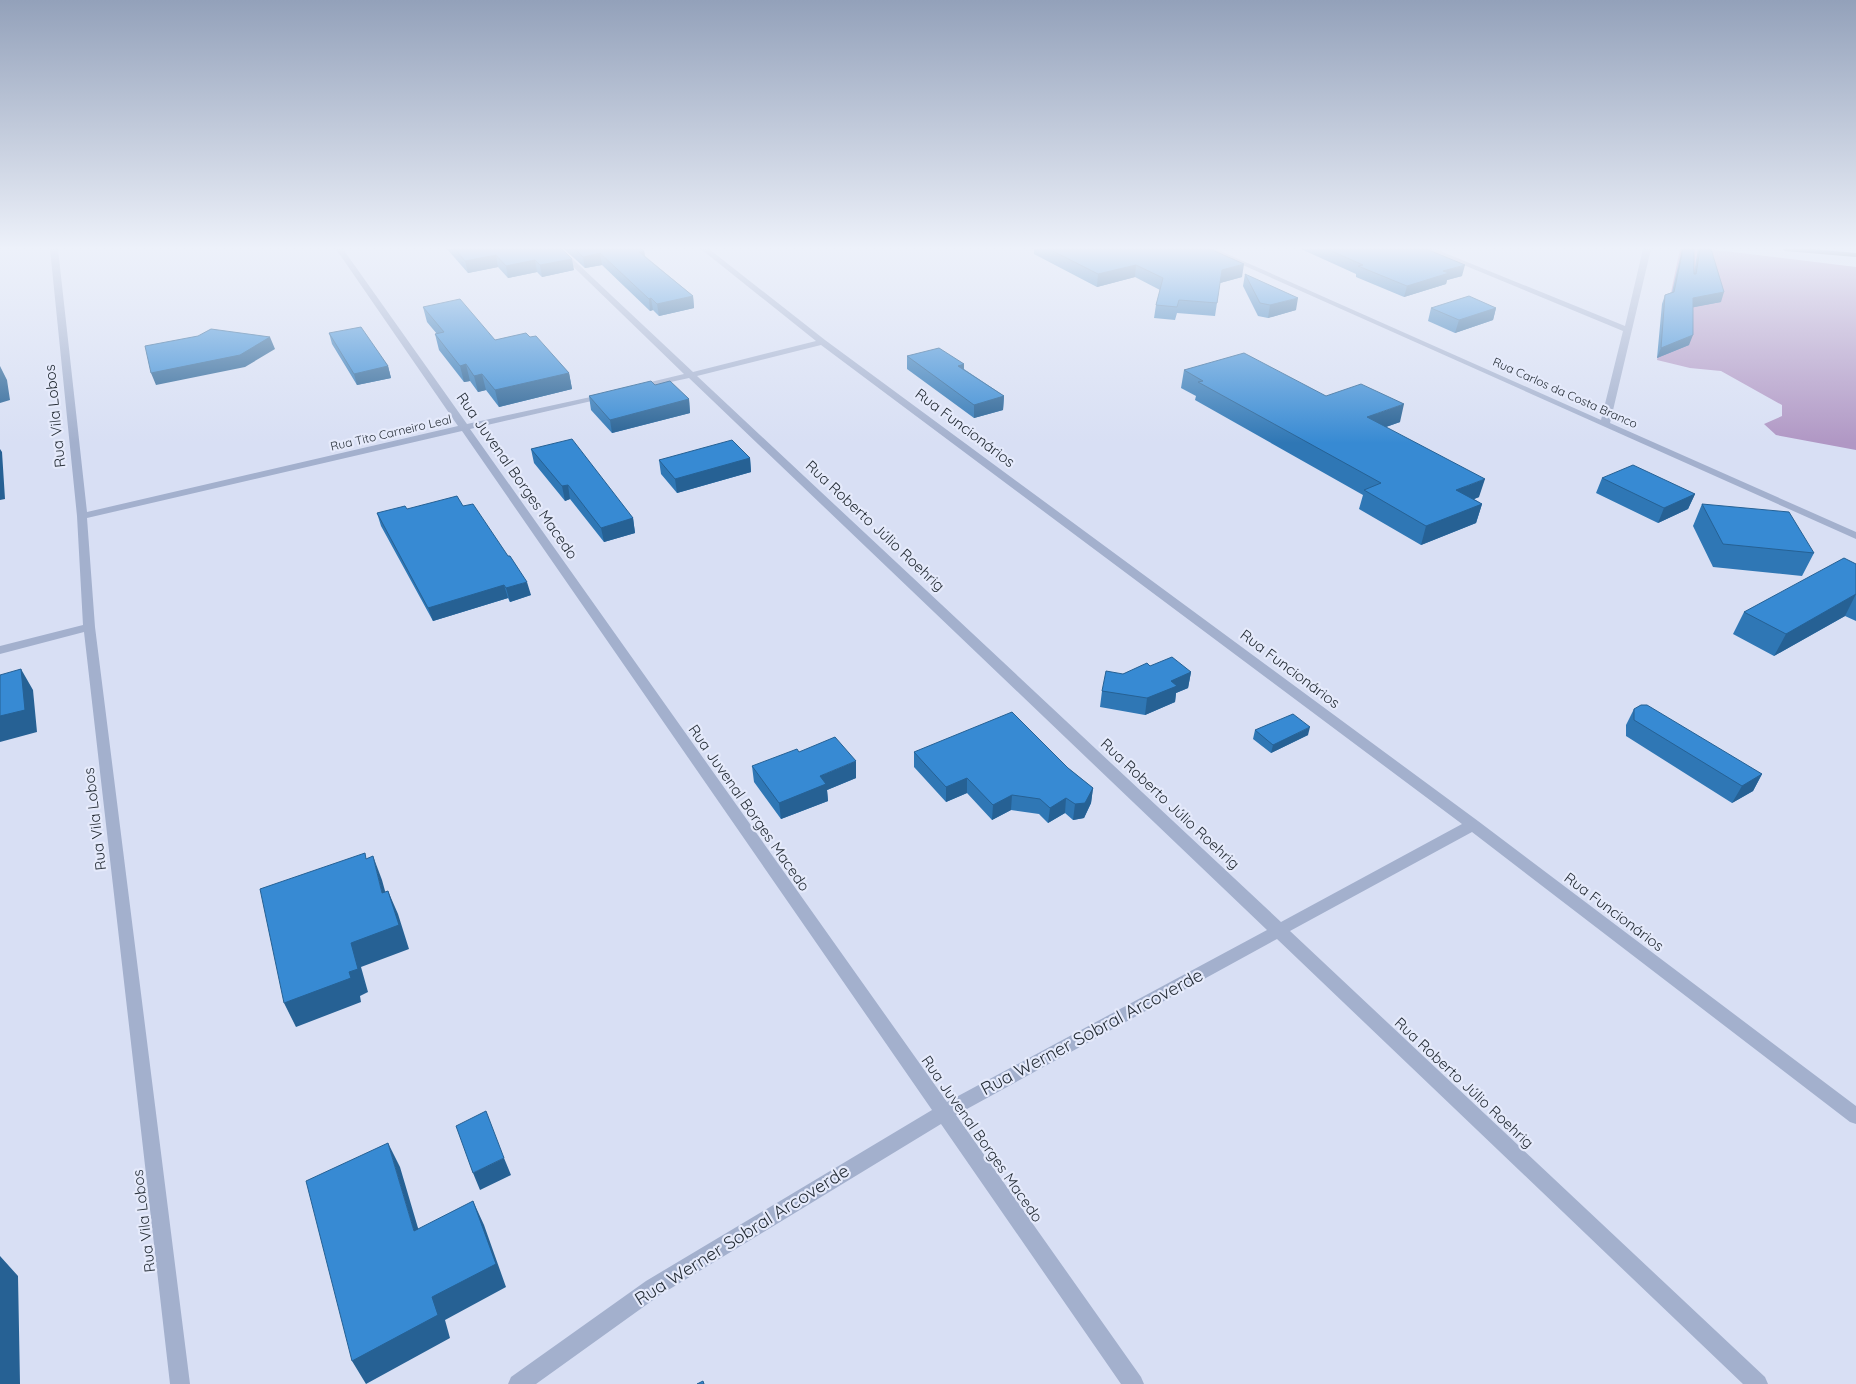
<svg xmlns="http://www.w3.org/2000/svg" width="1856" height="1384" font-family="Quicksand,sans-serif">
  <rect width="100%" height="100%" fill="#d8dff4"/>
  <path fill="#b097c4" d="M1680,249h28l148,18v183l-80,-15 -12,-11 18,-8v-11l-61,-34 -31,-3 -33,-8z"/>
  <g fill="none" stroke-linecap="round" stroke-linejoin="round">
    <path fill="#a3b0cd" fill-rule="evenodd" d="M50,249h8l29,263 371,-86 -122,-177h7l124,175 142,-31v4l-139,32 477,673 320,-172 -578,-552 -55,12v-4l50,-12 -129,-125h7l131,123 123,-31 -115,-92h8l116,91 653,481 378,285v18l-6,-2 -378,-290 -182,99 475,446 3,7h-25l-466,-445 -321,176 185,262 3,7h-23l-180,-260 -281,171 -124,89h-28l3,-7 135,-96 286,-171 -470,-679 -375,87 8,109 95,757h-20l-86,-752 -84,22v-8l83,-21 -6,-109zM821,345l641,479 -181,98 -584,-546z
      M1207,249h9l385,171 22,-89 -198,-82h10l190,77 18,-77h8l-41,174 246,109v7z"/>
    <path fill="#55667b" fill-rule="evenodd" d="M1782,249h30l44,4v4l-71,-6z"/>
  </g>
  <path fill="#2f77b5" d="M447,249h115l12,21 -32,7 -5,-5 -29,6 -10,-11 -30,6z
    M564,249h78l2,2 1,5 48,40 1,12 -35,8 -6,-6 -3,1 -48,-46 -17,3z
    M1034,249h176l32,28 -22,6 -5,33 -38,-3 -2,7 -21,-2 2,-13 4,-15 -25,-13 -38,10 -63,-33z
    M1301,249h125l36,27 -15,4 -1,4 -42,13 -48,-20v-3z
    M1682,249h12v24l4,-24h13l10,53 -28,5 -4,38 -32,13 5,-54 3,-9 7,-3z
    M1245,274l51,36 -28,8 -10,-2 -15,-30z
    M423,307l72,33 35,-3 39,36 3,16 -73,18 -13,-17 -8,2 -8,-11 -6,1 -25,-32 -4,-16h2l-10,-12z
    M1431,308h65l-3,12 -38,13 -27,-12z
    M329,333l59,33 3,12 -34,7 -25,-41z
    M907,356l57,8v5l40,27 -1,14 -29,8 -67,-49z
    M1184,370l142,26 74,26 -14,5 93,70 -5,2 8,5 -6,19 -55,22 -62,-36 4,-14 -168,-95 1,-4 -15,-8z
    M655,385l34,14 1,14 -78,20 -21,-23 -2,-14z
    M531,449l102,69 2,15 -31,9 -34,-43 -5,2 -31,-38z
    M750,458l1,14 -74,21 -16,-19 -2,-14z
    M1602,478l93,16 -7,15 -30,14 -62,-30z
    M1702,504l112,49 -12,23 -89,-9 -20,-41z
    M463,506l68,89 -21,7 -2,-4 -75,23 -52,-95 -4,-13 30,-4z
    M1856,564v57l-11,-5 -71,40 -41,-22 11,-22z
    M1150,666l41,6 -3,16 -12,5 -1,9 -30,13 -45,-8 2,-16 21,-17z
    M1634,709l128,65 -9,17 -21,12 -106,-67v-11z
    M1255,730l53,5 -37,18 -18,-14z
    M914,752l154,16 25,20 -2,15 -7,15 -11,2 -8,-7 -17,10 -9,-9 -28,-4 -19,10 -25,-27 -21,9 -32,-35z
    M752,766l104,12 -29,12 1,11 -47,18 -27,-37z"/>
  <path fill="#266194" d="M644,251l2,11 -7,-10z
    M600,253l2,12 -17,3 -2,-11z
    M496,255l2,12 -30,6 -3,-12z
    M572,259l2,11 -32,7 -2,-12z
    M535,260l2,12 -29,6 -2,-12z
    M1244,264l-2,13 -22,6 2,-13z
    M1136,265l-1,12 -38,10 1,-13z
    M1465,265l-3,11 -15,4 -1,4 -42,13 3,-11 36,-15z
    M1724,292l-3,10 -31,6 3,-10z
    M693,296l1,12 -35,8 -2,-12z
    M651,298l2,12 -3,1 -1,-12z
    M1298,298l-2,12 -28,8 2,-13z
    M1496,308l-3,12 -38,13 4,-13z
    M1693,335l-4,10 -32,13 4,-10z
    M270,337l5,12 -30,18 -89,18 -5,-12z
    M466,364l4,17 -6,1 -4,-16z
    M964,364l-1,14 -5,-12z
    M0,366l7,14 3,20 -10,3z
    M388,366l3,12 -34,7 -3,-11z
    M569,373l3,16 -73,18 -4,-17z
    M482,374l4,16 -8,2 -4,-16z
    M1004,396l-1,14 -29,8v-13z
    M689,399l1,14 -78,20 -2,-13z
    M1404,404l-4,18 -37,13 4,-18z
    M0,449l2,3 3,47 -5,1z
    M750,458l1,14 -74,21 -2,-14z
    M1485,479l-6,18 -29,12 6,-19z
    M568,485l2,14 -5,2 -3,-15z
    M1695,494l-7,15 -30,14 6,-15z
    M1482,504l-6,19 -55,22 5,-19z
    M633,518l2,15 -31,9 -3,-14z
    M527,582l4,13 -21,7 -4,-14z
    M504,585l4,13 -75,23 -5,-13z
    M1856,594l-11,22 -71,40 12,-22z
    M21,669l12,21 4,42 -37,10v-26z
    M1191,672l-3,16 -12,5 -1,9 -30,13 2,-17 24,-17z
    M1310,727l-2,8 -37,18 2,-8z
    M856,761v17l-29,12 1,11 -47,18 -2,-16 41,-27z
    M1762,774l-9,17 -21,12 10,-17z
    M967,778v15l-21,9v-15z
    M1093,788l-2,15 -7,15 -11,2 2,-16z
    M1012,795l-1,15 -19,10 1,-15z
    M1066,798l-1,15 -17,10 2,-15z
    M373,856l9,24 10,36 -10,-23z
    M388,891l10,23 11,35 -48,18 7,25 -8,4 1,6 -65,25 -12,-24 65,-31 2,-29z
    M388,1143l12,24 26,88 -12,-24z
    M504,1158l7,17 -31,15 -7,-17z
    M473,1201l11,24 22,62 -61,33 5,18 -84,46 -14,-23 80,-64z
    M0,1256l18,20 2,108h-20z"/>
  <path fill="#378ad3" stroke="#266194" d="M455,249h107l10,10 -32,6 -5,-5 -29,6 -10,-11 -31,6z
    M575,249h67l2,2 -5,1 54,44 -36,8 -6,-6 -2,1 -49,-46 -17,4z
    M1049,249h161l34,15 -22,6 -5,33 -38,-3 -2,7 -21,-2 7,-27 -27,-13 -38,9z
    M1327,249h99l39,16 -22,6 6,2 -42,13 -49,-20 5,-1z
    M1683,249h11v25h2l4,-25h11l13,43 -31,6v37l-32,13 4,-53 9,-3z
    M1245,274l53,24 -28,7 -10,-2z
    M1469,296l27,12 -37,12 -28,-12z
    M460,299l35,41 31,-7 4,4 6,-1 33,37 -74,17 -13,-16 -8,2 -8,-12 -6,2 -25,-32 9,-2 -21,-25z
    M361,327l27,39 -34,8 -25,-41z
    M211,329l59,8 -30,18 -89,18 -6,-27 53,-10z
    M939,348l25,16 -6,2 46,30 -30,9 -67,-49z
    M1244,353l82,43 35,-12 43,20 -37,13 118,62 -29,11 26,14 -56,22 -62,-36 17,-7 -183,-101 5,-1 -19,-11z
    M651,381l4,4 15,-4 19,18 -79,21 -21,-24z
    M572,439l61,79 -32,10 -33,-43 -6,1 -31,-37z
    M732,440l18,18 -75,21 -16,-19z
    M1633,465l62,29 -31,14 -62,-30z
    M457,496l6,10 10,-2 35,52h2l17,26 -21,6 -2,-3 -76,23 -51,-95 28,-7 2,3z
    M1702,504l87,8 25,41 -91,-9z
    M1844,558l12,6v30l-70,40 -42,-22z
    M1172,657l19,15 -20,9 6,5 -30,12 -45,-7 4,-20 17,3 24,-11 3,3z
    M21,669l4,41 -25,6v-41z
    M1641,705h6l115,69 -20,12 -108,-66v-11z
    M1012,712l56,56 25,20 -8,15 -10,1 -9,-6 -16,10 -10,-9 -28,-4 -19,10 -26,-27 -21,9 -32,-35z
    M1293,714l17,13 -37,18 -18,-15z
    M835,737l21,24 -36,15 6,8 -47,19 -27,-37 45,-17 2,3z
    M365,853l1,6 7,-3 9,37 6,-2 11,34 -48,18 7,26 -9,3 2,6 -67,25 -24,-114z
    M486,1111l18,47 -31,15 -17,-47z
    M388,1143l26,88 59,-30 23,63 -64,33 6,18 -86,46 -46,-180z
    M703,1381l1,3h-7z"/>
  <linearGradient id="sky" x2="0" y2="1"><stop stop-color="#93a1ba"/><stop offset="0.56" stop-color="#edf1fa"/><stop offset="1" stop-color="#edf1fa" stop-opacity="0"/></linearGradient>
  <rect width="1856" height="443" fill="url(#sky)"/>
  <g text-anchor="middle" stroke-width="4.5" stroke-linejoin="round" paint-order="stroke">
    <g font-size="12" fill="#262e37" stroke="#e5eafb">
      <text transform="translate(1565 393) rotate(24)" y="4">Rua Carlos da Costa Branco</text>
      <text transform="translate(391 433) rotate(-13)" y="4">Rua Tito Carneiro Leal</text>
    </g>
    <g font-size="15" fill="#262e37" stroke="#e5eafb">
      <text transform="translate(55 416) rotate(-96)" y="5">Rua Vila Lobos</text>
      <text transform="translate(965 428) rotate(37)" y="5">Rua Funcionários</text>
      <text transform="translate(517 476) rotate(55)" y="5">Rua Juvenal Borges Macedo</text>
      <text transform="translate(875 526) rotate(43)" y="5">Rua Roberto Júlio Roehrig</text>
      <text transform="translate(1290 669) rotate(37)" y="5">Rua Funcionários</text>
      <text transform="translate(1170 804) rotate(43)" y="5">Rua Roberto Júlio Roehrig</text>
      <text transform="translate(749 808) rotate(55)" y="5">Rua Juvenal Borges Macedo</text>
      <text transform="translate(95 819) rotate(-97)" y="5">Rua Vila Lobos</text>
      <text transform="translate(1614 912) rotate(37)" y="5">Rua Funcionários</text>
      <text transform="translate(1464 1083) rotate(43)" y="5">Rua Roberto Júlio Roehrig</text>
      <text transform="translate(982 1139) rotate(55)" y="5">Rua Juvenal Borges Macedo</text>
      <text transform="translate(144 1221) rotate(-97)" y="5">Rua Vila Lobos</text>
    </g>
    <g font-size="18" fill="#262e37" stroke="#e5eafb">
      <text transform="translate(1092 1032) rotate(-28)" y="6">Rua Werner Sobral Arcoverde</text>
      <text transform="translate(742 1235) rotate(-32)" y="6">Rua Werner Sobral Arcoverde</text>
    </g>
  </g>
</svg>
